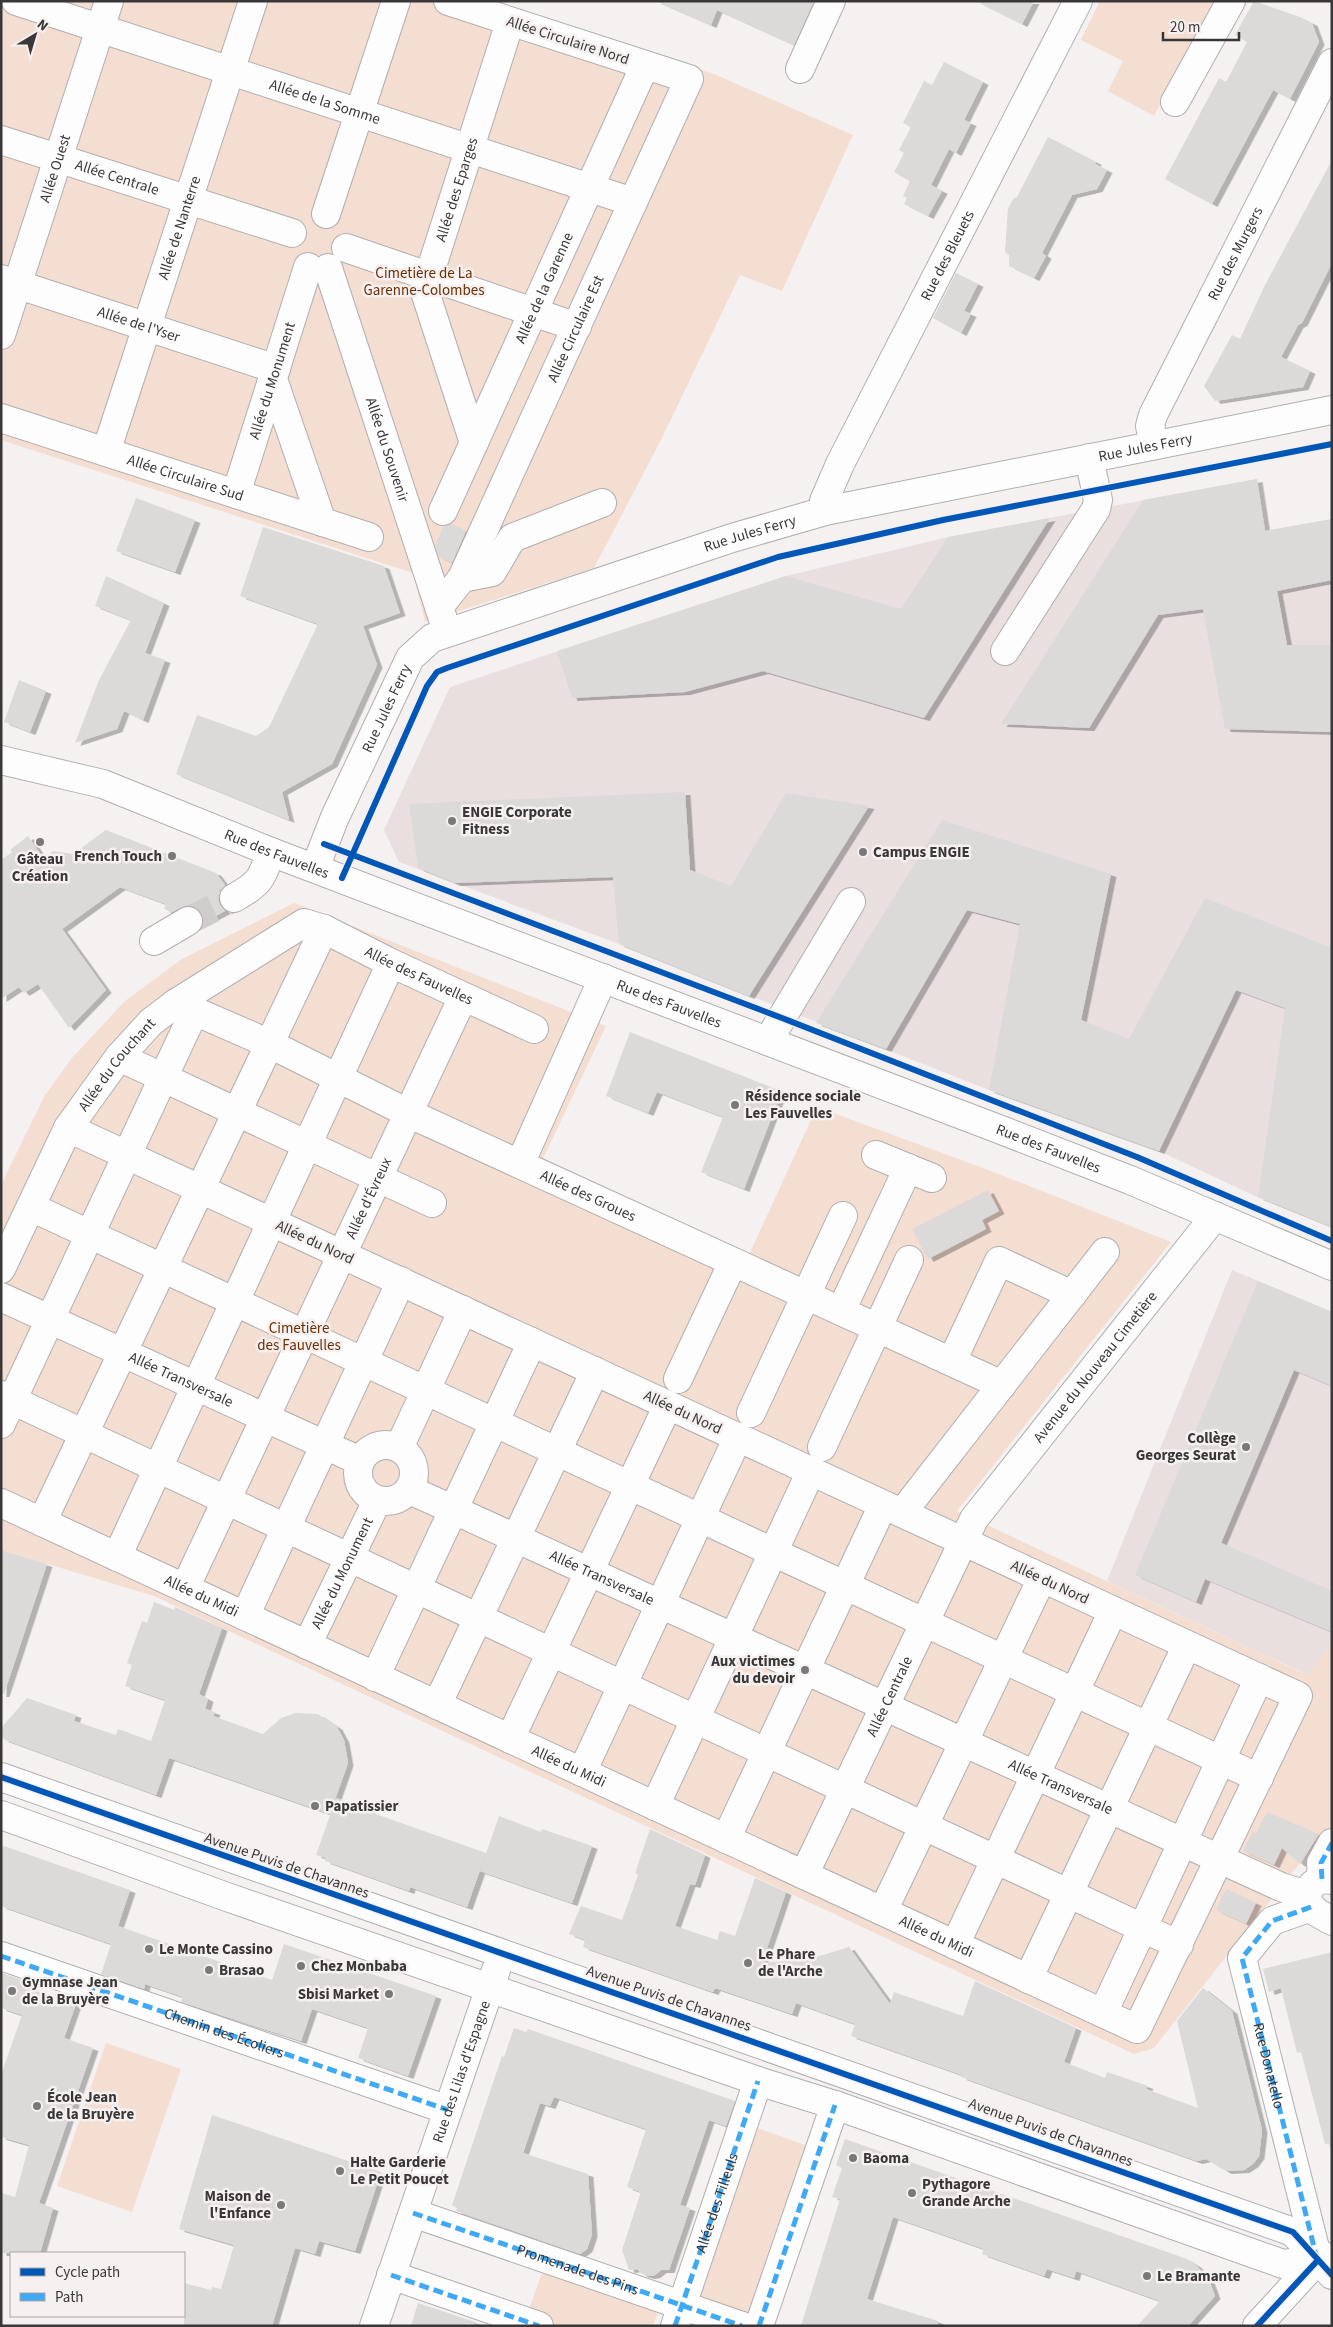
<svg xmlns="http://www.w3.org/2000/svg" width="1333" height="2327" font-family="'Source Sans 3',sans-serif">
  <defs>
    <filter id="shadow"><feDropShadow dx="5.5" dy="3" stdDeviation="0" flood-color="#0004"/></filter>
  </defs>
  <rect width="100%" height="100%" fill="#f5f1f1"/>
  <path fill="#e9dfdf" d="M1257,479l8,52 67,-12v708l-75,-30 -98,-46 -170,-61 -370,-146 -220,-82 -15,-32 66,-143 336,-111 162,-39z
    M1232,1270l100,42v331l-24,32 -201,-94z"/>
  <path fill="#f4ddd1" d="M1,1h495l218,73 139,61 -71,156 -42,-16 -78,163 -68,130 -169,54 -12,-49 -412,-133z
    M1100,1h114l-60,115 -46,-25 15,-30 -42,-21z
    M294,903l312,123 -65,137 207,94 69,-150 174,64 180,71 -214,269 350,164 25,-32v203l-13,-7 -165,209 -20,6 -980,-458 -153,-46v-365l44,-90 27,-37 53,-57 57,-42z
    M106,2043l75,26 -49,143 -75,-26z
    M751,2126l57,20 -58,173 -58,-20z
    M547,2259l116,40 -10,27h-114l-14,-5z"/>
  <path fill="#dcd9d9" filter="url(#shadow)" d="M656,1h158l-20,44 -77,-35 -6,15z
    M976,1h58l-12,23z
    M1254,1l46,16 12,6 7,19 -29,57 -17,-9 -61,114 -47,-25 54,-101 7,4 21,-40 -12,-7z
    M944,62l39,20 -19,38 7,3 -15,30 -7,-4 -18,36 11,6 -14,25 -24,-12 3,-6 -4,-2 7,-15 -16,-9 10,-19 -5,-3 12,-23 -8,-4 21,-42 8,4z
    M1048,137l48,25 -1,2 12,6 -10,19 -25,6 -30,58 4,3 -12,22 -25,-12v-11l-4,-3 3,-44 6,-10 3,-1z
    M1332,160v103l-30,60 -4,2 -17,32 29,14 -7,16 -88,14 -11,-15 28,-51 8,4 25,-54z
    M956,273l22,11 -14,27 7,3 -10,19 -28,-15z
    M1257,479l8,52 67,-12v61l-55,11 10,54h45v87l-107,-3 -22,-120 -45,6 -69,113 -88,-4 142,-224z
    M136,498l59,22 -20,52 -59,-21z
    M1050,518l-126,200 -161,-47 -78,21 -113,6 -15,-47 229,-75 115,33 47,-72z
    M451,524l15,7 -14,32 -13,-6 -4,-11 9,-20z
    M263,527l121,39 16,47 -37,13 14,39 -45,99 -50,28 7,28 -113,-46 21,-59 59,21 13,-9 49,-103 -78,-28z
    M106,576l58,27 -19,50 20,7 -22,60 -19,-9 -7,18 -42,14 24,-63 32,-60 -36,-14z
    M19,680l27,11 -16,41 -26,-10z
    M685,792l5,78 41,16 55,-93 83,13 -120,190 -130,-52 -6,-67 -158,6 -37,-15 -9,-64z
    M942,820l169,54 -30,146 48,19 76,-141 127,50v279l-74,-30 27,-189 -49,-18 -77,161 -170,-61 31,-166 -53,-14 -81,139 -70,-26z
    M106,830l110,43 9,12 -5,6 -2,8 2,6 5,6 -21,11 -2,-8 -7,-7 -8,-2 -15,7 -8,-3 2,-5 -46,-17 -58,42 44,61 -37,38 -31,-44 -14,9 -5,-6 -18,12v-139l11,-8 -2,-2 18,-14 15,22 10,-7 20,3z
    M630,1032l149,58 -2,7 2,1 -35,91 -43,-17 22,-55 -66,-25 -9,21 -42,-17z
    M988,1190l11,21 -17,9 4,9 -58,30 -16,-30z
    M1258,1281l74,31v74l-38,-16 -73,173 111,48v41l-127,-53 -9,23 -61,-27z
    M1,1550l46,14 -43,130h-3z
    M154,1602l20,8 1,-3 47,21 -23,66 9,5 -3,10 10,3 -2,4 50,18 18,-16 14,-5 23,1 19,13 7,13 4,23 -18,51 -161,-56 -13,37 -153,-56 -2,-4 2,-9 24,-28 49,17 -2,6 42,14 2,-6 33,12 14,-41 -40,-14 7,-21 -5,-2 15,-42 5,2z
    M336,1798l34,12v2l116,41 -19,54 -57,-20 -1,4 -84,-30 1,-3 -10,-3z
    M1267,1812l52,22 -19,30 -18,-16 -8,17 -31,-14 10,-20 3,2z
    M499,1816l42,16 1,-3 50,17 -20,57 -92,-32z
    M650,1829l55,26 -10,30 -5,-1 -15,42 42,14 3,-9 15,5 20,-58 31,14 -24,71 51,-5 36,-11 41,57 4,-12 69,24 12,-35 101,47 -12,34 41,16 2,-6 41,14 -2,3 52,19 -21,-87 26,-33 29,23 30,119 -3,26 -6,8 -9,6 -18,1 -20,-12 -9,2 -14,-5 -222,-79 1,-2 -111,-39 4,-12 -59,-21 -4,11 -77,-26 -2,4 -130,-45 2,-7 -16,-6 12,-28 41,14 16,-45 -3,-2z
    M1,1845l129,45 -12,36 154,54 12,-36 152,52 -28,80 -50,-18 10,-30 -56,-19 -11,32 -120,-39 2,-5 -38,-13 -1,5 -43,-15 10,-30 -110,-38z
    M1226,1889l30,14 -10,21 -30,-14z
    M1332,1952v191l-7,1 -24,-92 -4,1 -16,-65 -12,4 -6,-23z
    M1,1973l25,8 -2,6 52,17 -12,34 29,10 -54,155 14,5 -13,45h-39v-60l14,4 14,-52 -28,-8v-62l21,-60 -21,-7z
    M514,2028l12,4 2,-3 207,72 -9,25 -17,-6 -29,85 10,3 -21,62h-8l-6,5 -6,1 -7,-2 -5,-5 -8,1 -7,-20 19,-58 -14,-5 19,-58 -92,-32 -4,9 -10,-3 -17,50 65,21 4,60 -5,15 -7,5 -124,-43 1,-3 -5,-3 50,-149 2,1z
    M212,2115l169,57 -26,79 -36,-10 -4,13 -20,-6 -23,78h-88v-43l27,7 1,-3 9,2 13,-44 -55,-16z
    M845,2139l342,120 9,6 13,15 6,16 -27,30h-51l23,-25 -84,-30 -2,7 -27,-9 -3,7 -62,-22 2,-5 -91,-32 -26,82 71,22v5h-137l39,-127 -8,-2 10,-29 -6,-3z
    M418,2303l57,19 -1,4h-63z"/>
  <g fill="none" stroke-linecap="round" stroke-linejoin="round">
    <path stroke="#d0cccc" stroke-width="28" stroke-dasharray="28 14" stroke-linecap="butt" d="M188,921l46,-23"/>
    <defs>
      <g id="minor">
        <path id="s1" d="M16,1l617,201"/>
        <path d="M800,69l31,-68"/>
        <path d="M1175,102l56,-101"/>
        <path id="s2" d="M1,140l291,93"/>
        <path d="M326,214l70,-213"/>
        <path d="M346,248l231,79"/>
        <path id="s3" d="M328,268l115,351"/>
        <path id="s4" d="M1,279l275,90"/>
        <path id="s5" d="M1,335l108,-334"/>
        <path d="M273,379l49,143"/>
        <path id="s6" d="M1,418l368,119"/>
        <path id="s7" d="M474,443l-49,-151 1,-7 84,-263"/>
        <path id="s8" d="M1154,445l-4,-19 3,-11 179,-352"/>
        <path id="s9" d="M106,452l147,-451"/>
        <path id="s10" d="M236,494l72,-227"/>
        <path id="s11" d="M443,511l202,-446"/>
        <path id="s12" d="M825,511l-1,-10 16,-37 238,-463"/>
        <path d="M462,578l30,-6 20,-34 90,-35"/>
        <path id="s13" d="M439,607l23,-29 227,-499 -241,-78"/>
        <path d="M1005,651l91,-142 2,-9 -9,-42"/>
        <path id="s14" d="M1,760l102,24 168,68 725,276 134,52 202,86"/>
        <path id="s15" d="M315,868l20,-51 75,-159 22,-20 300,-100 93,-27 507,-101"/>
        <path d="M234,898c27,-15 27,-19 37,-46"/>
        <path d="M154,941l34,-20"/>
        <path id="s16" d="M176,1003l94,41 138,69 594,272"/>
        <path d="M768,1041l83,-139"/>
        <path d="M119,1057l313,146"/>
        <path d="M876,1155l56,23"/>
        <path d="M520,1164l83,-186"/>
        <path d="M31,1207l1228,571"/>
        <path id="s17" d="M1,1269l67,-141 51,-71 32,-35 25,-19 128,-80 20,6 67,34 143,66"/>
        <path id="s18" d="M1,1297l359,164"/>
        <path d="M841,1311l67,-143"/>
        <path d="M952,1361l47,-100 73,34"/>
        <path d="M678,1379l55,-117"/>
        <path d="M1,1395l1178,550"/>
        <path d="M751,1413l92,-197"/>
        <path d="M1,1424l193,-412"/>
        <circle cx="386" cy="1473" r="28"/>
        <path d="M822,1447l87,-187"/>
        <path d="M399,1448l64,-138"/>
        <path id="s19" d="M410,1490l384,175"/>
        <path id="s20" d="M1,1503l1136,526 161,-333 -1230,-568"/>
        <path d="M902,1513l203,-261"/>
        <path d="M42,1522l282,-593"/>
        <path d="M117,1557l274,-594"/>
        <path id="s21" d="M185,1588l278,-591"/>
        <path d="M245,1616l156,-335"/>
        <path id="s22" d="M307,1645l70,-144"/>
        <path d="M810,1660l73,-155"/>
        <path id="s23" d="M816,1675l465,212 26,8"/>
        <path d="M375,1677l157,-335"/>
        <path d="M437,1705l158,-334"/>
        <path d="M510,1739l158,-334"/>
        <path d="M582,1772l156,-335"/>
        <path d="M1,1777l1292,455 39,43"/>
        <path d="M655,1806l156,-335"/>
        <path d="M1,1815l226,82 531,184 77,24 448,159 35,-4"/>
        <path d="M726,1839l74,-158"/>
        <path id="s24" d="M804,1875l170,-356 241,-303"/>
        <path d="M1322,1879l-1,-16 11,-20"/>
        <path d="M1332,1880c-16,-3 -25,6 -25,21l9,11 16,9"/>
        <path d="M1311,1907l-39,14 -30,37 75,298"/>
        <path d="M883,1911l159,-333"/>
        <path d="M955,1945l158,-334"/>
        <path d="M1,1956l447,154"/>
        <path d="M1028,1979l159,-334"/>
        <path d="M1103,2013l156,-335"/>
        <path id="s25" d="M413,2213l329,113"/>
        <path d="M391,2275l148,51"/>
        <path id="s26" d="M374,2326l122,-356"/>
        <path id="s27" d="M675,2326l83,-245"/>
        <path d="M759,2326l76,-221"/>
        <path d="M1257,2326l65,-71"/>
      </g>
    </defs>
    <use href="#minor" stroke="#b0aeae" stroke-width="30"/>
    <use href="#minor" stroke="#fefdfd" stroke-width="28"/>
    <g stroke="#3fa9f5" stroke-width="5" stroke-dasharray="10 5" stroke-linecap="butt">
      <path d="M1322,1879l-1,-16 11,-20"/>
      <path id="s28" d="M1311,1907l-39,14 -30,37 74,297"/>
      <path id="s29" d="M1,1956l447,154"/>
      <path d="M413,2213l329,113"/>
      <path d="M391,2275l148,51"/>
      <path d="M675,2326l83,-245"/>
      <path d="M759,2326l76,-221"/>
    </g>
    <defs>
      <path id="cycleway" d="M324,844l458,174 355,139 195,84
        M342,878l85,-192 10,-14 10,-4 331,-111 165,-37 389,-76
        M1,1777l1292,455 39,43
        M1257,2326l61,-66"/>
    </defs>
    <use href="#cycleway" stroke="#f6f0f0" stroke-width="9"/>
    <use href="#cycleway" stroke="#0057b8" stroke-width="6"/>
  </g>
  <g fill="#7b7879" stroke="#f6f0f0" stroke-width="2">
    <circle cx="452" cy="821" r="5"/>
    <circle cx="40" cy="842" r="5"/>
    <circle cx="863" cy="852" r="5"/>
    <circle cx="172" cy="856" r="5"/>
    <circle cx="735" cy="1105" r="5"/>
    <circle cx="1246" cy="1447" r="5"/>
    <circle cx="805" cy="1670" r="5"/>
    <circle cx="315" cy="1806" r="5"/>
    <circle cx="149" cy="1949" r="5"/>
    <circle cx="748" cy="1963" r="5"/>
    <circle cx="301" cy="1966" r="5"/>
    <circle cx="209" cy="1970" r="5"/>
    <circle cx="12" cy="1991" r="5"/>
    <circle cx="389" cy="1994" r="5"/>
    <circle cx="37" cy="2106" r="5"/>
    <circle cx="853" cy="2158" r="5"/>
    <circle cx="340" cy="2171" r="5"/>
    <circle cx="912" cy="2193" r="5"/>
    <circle cx="281" cy="2205" r="5"/>
    <circle cx="1147" cy="2276" r="5"/>
  </g>
  <g text-anchor="middle" stroke-width="5" stroke-linejoin="round" paint-order="stroke">
    <g font-size="15" fill="#3a3738" stroke="#f6f0f0">
      <text transform="translate(568 40) rotate(18)" y="5">Allée Circulaire Nord</text>
      <text dy="5" stroke="none"><textPath href="#s1" startOffset="325">Allée de la Somme</textPath></text>
      <text dy="5" stroke="none"><textPath href="#s5" startOffset="175">Allée Ouest</textPath></text>
      <text dy="5" stroke="none"><textPath href="#s2" startOffset="122">Allée Centrale</textPath></text>
      <text dy="5" stroke="none"><textPath href="#s7" startOffset="266">Allée des Eparges</textPath></text>
      <text dy="5" stroke="none"><textPath href="#s9" startOffset="236">Allée de Nanterre</textPath></text>
      <text dy="5" stroke="none"><textPath href="#s8" startOffset="212">Rue des Murgers</textPath></text>
      <text dy="5" stroke="none"><textPath href="#s12" startOffset="285">Rue des Bleuets</textPath></text>
      <text dy="5" stroke="none"><textPath href="#s11" startOffset="245">Allée de la Garenne</textPath></text>
      <text dy="5" stroke="none"><textPath href="#s4" startOffset="145">Allée de l'Yser</textPath></text>
      <text dy="5" stroke="none"><textPath href="#s13" startOffset="311">Allée Circulaire Est</textPath></text>
      <text dy="5" stroke="none"><textPath href="#s10" startOffset="119">Allée du Monument</textPath></text>
      <text dy="5" stroke="none"><textPath href="#s15" startOffset="1000">Rue Jules Ferry</textPath></text>
      <text dy="5" stroke="none"><textPath href="#s3" startOffset="191">Allée du Souvenir</textPath></text>
      <text dy="5" stroke="none"><textPath href="#s6" startOffset="194">Allée Circulaire Sud</textPath></text>
      <text dy="5" stroke="none"><textPath href="#s15" startOffset="595">Rue Jules Ferry</textPath></text>
      <text dy="5" stroke="none"><textPath href="#s15" startOffset="175">Rue Jules Ferry</textPath></text>
      <text dy="5" stroke="none"><textPath href="#s14" startOffset="292">Rue des Fauvelles</textPath></text>
      <text dy="5" stroke="none"><textPath href="#s17" startOffset="600">Allée des Fauvelles</textPath></text>
      <text dy="5" stroke="none"><textPath href="#s14" startOffset="712">Rue des Fauvelles</textPath></text>
      <text dy="5" stroke="none"><textPath href="#s17" startOffset="236">Allée du Couchant</textPath></text>
      <text dy="5" stroke="none"><textPath href="#s14" startOffset="1118">Rue des Fauvelles</textPath></text>
      <text dy="5" stroke="none"><textPath href="#s16" startOffset="455">Allée des Groues</textPath></text>
      <text dy="5" stroke="none"><textPath href="#s21" startOffset="431">Allée d'Évreux</textPath></text>
      <text transform="translate(315 1242) rotate(25)" y="5">Allée du Nord</text>
      <text dy="5" stroke="none"><textPath href="#s24" startOffset="589">Avenue du Nouveau Cimetière</textPath></text>
      <text dy="5" stroke="none"><textPath href="#s18" startOffset="198">Allée Transversale</textPath></text>
      <text transform="translate(683 1412) rotate(25)" y="5">Allée du Nord</text>
      <text dy="5" stroke="none"><textPath href="#s22" startOffset="80">Allée du Monument</textPath></text>
      <text dy="5" stroke="none"><textPath href="#s19" startOffset="211">Allée Transversale</textPath></text>
      <text transform="translate(1050 1582) rotate(25)" y="5">Allée du Nord</text>
      <text dy="5" stroke="none"><textPath href="#s20" startOffset="221">Allée du Midi</textPath></text>
      <text dy="5" stroke="none"><textPath href="#s24" startOffset="198">Allée Centrale</textPath></text>
      <text dy="5" stroke="none"><textPath href="#s20" startOffset="626">Allée du Midi</textPath></text>
      <text dy="5" stroke="none"><textPath href="#s23" startOffset="269">Allée Transversale</textPath></text>
      <text transform="translate(287 1865) rotate(19)" y="5">Avenue Puvis de Chavannes</text>
      <text dy="5" stroke="none"><textPath href="#s20" startOffset="1031">Allée du Midi</textPath></text>
      <text transform="translate(669 1998) rotate(19)" y="5">Avenue Puvis de Chavannes</text>
      <text dy="5" stroke="none"><textPath href="#s29" startOffset="236">Chemin des Écoliers</textPath></text>
      <text dy="5" stroke="none"><textPath href="#s28" startOffset="200">Rue Donatello</textPath></text>
      <text dy="5" stroke="none"><textPath href="#s26" startOffset="269">Rue des Lilas d'Espagne</textPath></text>
      <text transform="translate(1051 2132) rotate(20)" y="5">Avenue Puvis de Chavannes</text>
      <text dy="5" stroke="none"><textPath href="#s27" startOffset="130">Allée des Tilleuls</textPath></text>
      <text dy="5" stroke="none"><textPath href="#s25" startOffset="174">Promenade des Pins</textPath></text>
    </g>
    <g font-size="15" fill="#6c2f02" stroke="#f6f0f0">
      <text x="424" y="278">Cimetière de La<tspan x="424" dy="17">Garenne-Colombes</tspan></text>
      <text x="299" y="1333">Cimetière<tspan x="299" dy="17">des Fauvelles</tspan></text>
    </g>
    <g font-size="15" font-weight="bold" fill="#3a3738" stroke="#f6f0f0" text-anchor="start">
      <text x="462" y="817">ENGIE Corporate<tspan x="462" dy="17">Fitness</tspan></text>
      <text x="873" y="857">Campus ENGIE</text>
      <text x="162" y="861" text-anchor="end">French Touch</text>
      <text x="40" y="864" text-anchor="middle">Gâteau<tspan x="40" dy="17">Création</tspan></text>
      <text x="745" y="1101">Résidence sociale<tspan x="745" dy="17">Les Fauvelles</tspan></text>
      <text x="1236" y="1443" text-anchor="end">Collège<tspan x="1236" dy="17">Georges Seurat</tspan></text>
      <text x="795" y="1666" text-anchor="end">Aux victimes<tspan x="795" dy="17">du devoir</tspan></text>
      <text x="325" y="1811">Papatissier</text>
      <text x="159" y="1954">Le Monte Cassino</text>
      <text x="758" y="1959">Le Phare<tspan x="758" dy="17">de l'Arche</tspan></text>
      <text x="311" y="1971">Chez Monbaba</text>
      <text x="219" y="1975">Brasao</text>
      <text x="22" y="1987">Gymnase Jean<tspan x="22" dy="17">de la Bruyère</tspan></text>
      <text x="379" y="1999" text-anchor="end">Sbisi Market</text>
      <text x="47" y="2102">École Jean<tspan x="47" dy="17">de la Bruyère</tspan></text>
      <text x="863" y="2163">Baoma</text>
      <text x="350" y="2167">Halte Garderie<tspan x="350" dy="17">Le Petit Poucet</tspan></text>
      <text x="922" y="2189">Pythagore<tspan x="922" dy="17">Grande Arche</tspan></text>
      <text x="271" y="2201" text-anchor="end">Maison de<tspan x="271" dy="17">l'Enfance</tspan></text>
      <text x="1157" y="2281">Le Bramante</text>
    </g>
  </g>
  <rect width="1333" height="2327" fill="none" stroke="#3a3738" stroke-width="5"/>
  <rect x="10" y="2252" width="175" height="65" fill="#f6f0f0" stroke="#aba6a6"/>
  <rect x="20" y="2268" width="25" height="8" fill="#0057b8" stroke="#aba6a6"/>
  <text x="55" y="2277" font-size="15" fill="#3a3738">Cycle path</text>
  <rect x="20" y="2293" width="25" height="8" fill="#3fa9f5" stroke="#aba6a6"/>
  <text x="55" y="2302" font-size="15" fill="#3a3738">Path</text>
  <g transform="translate(35 35) rotate(38)" stroke="#f6f0f0" stroke-width="4" paint-order="stroke">
  <path d="M0-4L9 19L0 12L-9 19Z" fill="#3a3738"/>
  <text y="-8" font-size="14" font-weight="bold" text-anchor="middle" fill="#3a3738">N</text>
  </g>
  <path d="M1163 32v8h76v-8" fill="none" stroke="#3a3738" stroke-width="2.5"/>
  <text x="1170" y="32" font-size="15" fill="#3a3738" stroke="#f6f0f0" stroke-width="4" paint-order="stroke">20 m</text>
</svg>
